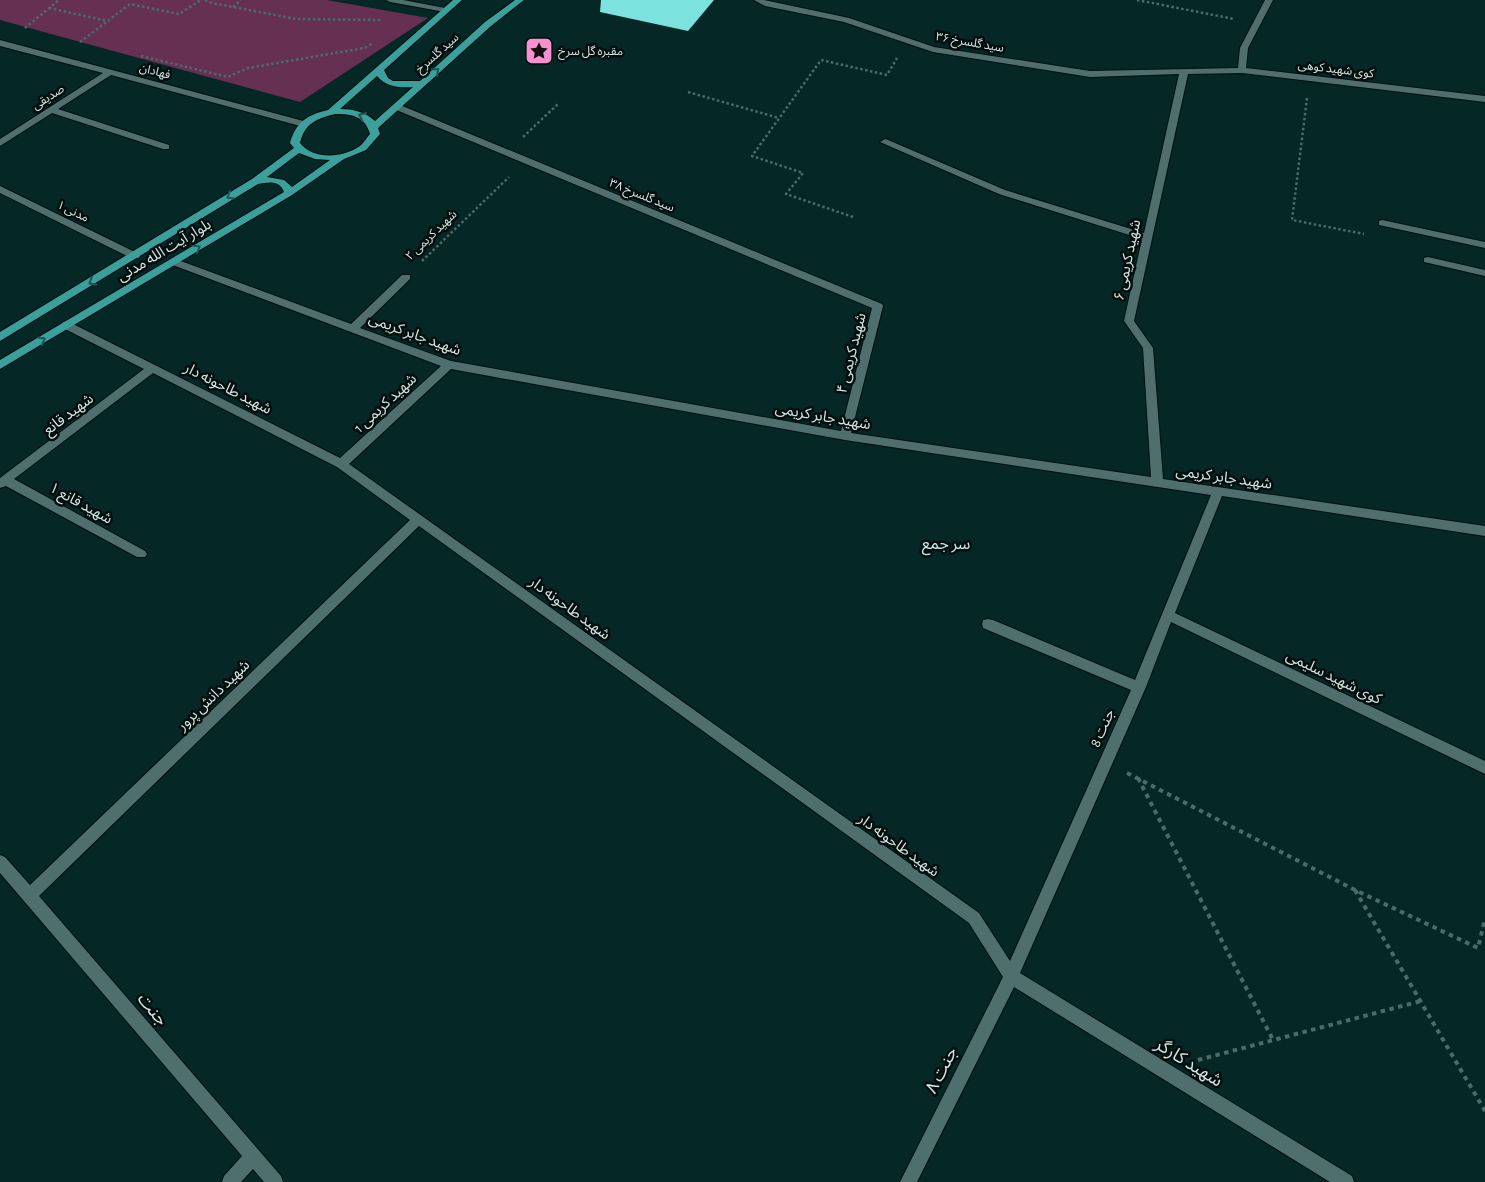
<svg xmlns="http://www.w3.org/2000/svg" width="1485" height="1182" font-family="'Alegreya Sans','Noto Sans Arabic',sans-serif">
  <rect width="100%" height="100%" fill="#052726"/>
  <path fill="#653051" d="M0,0h327l101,18 -128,84 -300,-82z"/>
  <path fill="#7be2dd" d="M601,0h113l-26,31 -88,-19z"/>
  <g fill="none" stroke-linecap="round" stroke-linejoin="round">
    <defs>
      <path id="minor" d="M386,0h17l42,8 4,2 -4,2 -55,-10z
        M754,0h10l85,18 85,29 156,24 148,-3 2,-20 25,-48h8l-25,48 -2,20 239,28v6l-243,-29 -54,1 -54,247 19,27 10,131 322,47v10l-263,-40 -47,117 310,148v13l-314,-152 -25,65 -126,286 332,203 2,6h-24l-316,-195 -97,195h-17l103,-205 -34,-54 -550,-397 -380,370 242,280 2,6h-19l-11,-13 -12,13h-19l2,-6 18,-20 -242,-283v-18l5,2 25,28 380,-365 -73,-53 -184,-94 -139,106 131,72 2,3 -2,3h-8l-131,-71 -6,2v-10l144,-109 -81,-41 -1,-3 1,-3 4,-1 273,137 101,-92 -271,-102v-4h8l173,64 51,-49h8v4l-50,49 91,33 390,70 31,-123 -478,-199v-4h6l482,199 1,2 -32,127 300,44 -8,-129 -19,-27 18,-82 -143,-45 -119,-52 5,-3 3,1 117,50 139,43 35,-159 -89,3 -157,-25 -89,-30 -79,-16zM451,369l394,71 366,55 -76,185 -142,-60 -5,-1 -5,1 -1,4 1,4 148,62 -121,271 -31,-48 -630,-449z
        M0,40l307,82 2,2 -5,3 -193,-52 -53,34 111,36v4h-6l-111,-36 -52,33v-7l103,-66 -103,-27z
        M0,186l139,68 1,2 -1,2h-8l-131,-65z
        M1382,220l103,22v6l-106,-23v-4z
        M1428,257l57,13v6l-61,-14v-4z"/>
      <path id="major" d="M453,0h9l-78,70 4,8 5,3h27l65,-59 30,-22h9l-33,26 -113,102 2,6 -14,16 -22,9 -52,36 -292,174v-9l284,-168c-4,-12 -16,-10 -26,-8l-258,157v-9l252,-153 42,-31 -4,-5c6,-21 17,-28 38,-33zM377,76c9,11 22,12 36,11l-38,34c-10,-9 -21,-12 -35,-12zM335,114c17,0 30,2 35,20 -3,3 -6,9 -10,12 -17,12 -47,14 -60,-3 5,-20 16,-24 35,-29zM299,153l16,6 15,1 -38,27 -8,-7 -17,-3z"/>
    </defs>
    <use href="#minor" stroke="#000f0e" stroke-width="2"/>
    <use href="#major" stroke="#000f0e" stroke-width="2"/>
    <path stroke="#4d6a69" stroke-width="2.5" stroke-dasharray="2.5 2.5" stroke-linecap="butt" d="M205,0l7,3 84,16 86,1
      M1137,0l97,19
      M233,7l8,-7
      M49,8l58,13
      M25,28l34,-28
      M80,42l50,-38 49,10 22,-14
      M141,56l87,21 20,-9 116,-20 9,-5
      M688,92l91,26
      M1307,98l-15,122 72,14
      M523,137l36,-34
      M853,217l-67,-23 17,-21 -51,-17 69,-96 66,15 10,-17
      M422,261l87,-84"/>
    <path stroke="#4d6a69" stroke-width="4" stroke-dasharray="4.5 4.5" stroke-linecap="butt" d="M1127,773l228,117 123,58 7,-29
      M1138,778l135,262
      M1355,890l130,221
      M1198,1060l223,-59"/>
    <use href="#minor" fill="#4e6f6d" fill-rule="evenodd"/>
    <use href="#major" fill="#3b9f9c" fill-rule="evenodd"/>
  </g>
  <defs><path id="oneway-chevron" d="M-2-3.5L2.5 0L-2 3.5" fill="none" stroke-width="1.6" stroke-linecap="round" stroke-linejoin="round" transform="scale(1.25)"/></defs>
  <g stroke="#1f5654">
    <use href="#oneway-chevron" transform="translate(436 71) rotate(-42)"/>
    <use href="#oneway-chevron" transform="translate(362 116) rotate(-155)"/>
    <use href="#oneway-chevron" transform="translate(230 196) rotate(148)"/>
    <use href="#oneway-chevron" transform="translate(197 248) rotate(-31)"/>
    <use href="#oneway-chevron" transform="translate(92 282) rotate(149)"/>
    <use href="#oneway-chevron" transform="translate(42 340) rotate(-31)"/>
  </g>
  <defs>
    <symbol id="sight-square" viewBox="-11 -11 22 22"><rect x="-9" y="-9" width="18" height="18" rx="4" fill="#f790cf" stroke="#030e0d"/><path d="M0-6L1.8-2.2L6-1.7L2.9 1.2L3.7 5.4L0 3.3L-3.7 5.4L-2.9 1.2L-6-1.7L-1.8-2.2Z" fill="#111"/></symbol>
  </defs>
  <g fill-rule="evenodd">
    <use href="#sight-square" x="523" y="35" width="32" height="32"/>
  </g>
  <g text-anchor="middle" stroke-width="5" stroke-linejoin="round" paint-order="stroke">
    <g font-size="12" fill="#d2e4e3" stroke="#030e0d">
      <text transform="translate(970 42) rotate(10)" y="4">سید گلسرخ ۳۶</text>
      <text transform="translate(437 53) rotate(-42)" y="4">سید گلسرخ</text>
      <text transform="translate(1336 69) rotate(7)" y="4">کوی شهید کوهی</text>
      <text transform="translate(155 71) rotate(15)" y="4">فهادان</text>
      <text transform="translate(48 97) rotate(-33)" y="4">صدیقی</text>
      <text transform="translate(642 195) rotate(22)" y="4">سید گلسرخ ۳۸</text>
      <text transform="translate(73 211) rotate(26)" y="4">مدنی ۱</text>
      <text transform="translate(431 235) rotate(-44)" y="4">شهید کریمی ۲</text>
    </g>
    <g font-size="12" fill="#d2e4e3" stroke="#030e0d" text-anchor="start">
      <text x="558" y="55">مقبره گل سرخ</text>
    </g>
    <g font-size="15" fill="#d2e4e3" stroke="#030e0d">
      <text transform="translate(164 250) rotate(-31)" y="5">بلوار آیت الله مدنی</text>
      <text transform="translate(1127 260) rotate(-78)" y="5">شهید کریمی ۶</text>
      <text transform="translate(415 334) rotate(20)" y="5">شهید جابر کریمی</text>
      <text transform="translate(851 353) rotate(-76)" y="5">شهید کریمی ۴</text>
      <text transform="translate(228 388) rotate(27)" y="5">شهيد طاحونه دار</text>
      <text transform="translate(385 403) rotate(-43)" y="5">شهید کریمی 1</text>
      <text transform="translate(68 414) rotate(-37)" y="5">شهید قانع</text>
      <text transform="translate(823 416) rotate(10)" y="5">شهید جابر کریمی</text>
      <text transform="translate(1224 477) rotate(8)" y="5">شهید جابر کریمی</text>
      <text transform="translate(81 503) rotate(29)" y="5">شهید قانع ۱</text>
      <text transform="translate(570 608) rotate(36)" y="5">شهيد طاحونه دار</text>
      <text transform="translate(1334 677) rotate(26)" y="5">کوی شهید سلیمی</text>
      <text transform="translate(213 695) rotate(-44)" y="5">شهید دانش پرور</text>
      <text transform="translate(1102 728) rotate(-66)" y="5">جنت 8</text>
      <text transform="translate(899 845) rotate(36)" y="5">شهيد طاحونه دار</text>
    </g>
    <g font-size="16" fill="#c6ebe9" stroke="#030e0d">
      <text x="946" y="549">سر جمع</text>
    </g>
    <g font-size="18" fill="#d2e4e3" stroke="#030e0d">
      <text transform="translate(153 1009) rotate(50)" y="6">جنت</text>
      <text transform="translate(1189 1062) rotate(32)" y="6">شهید کارگر</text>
      <text transform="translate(941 1070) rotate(-63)" y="6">جنت ۸</text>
    </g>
  </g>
</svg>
